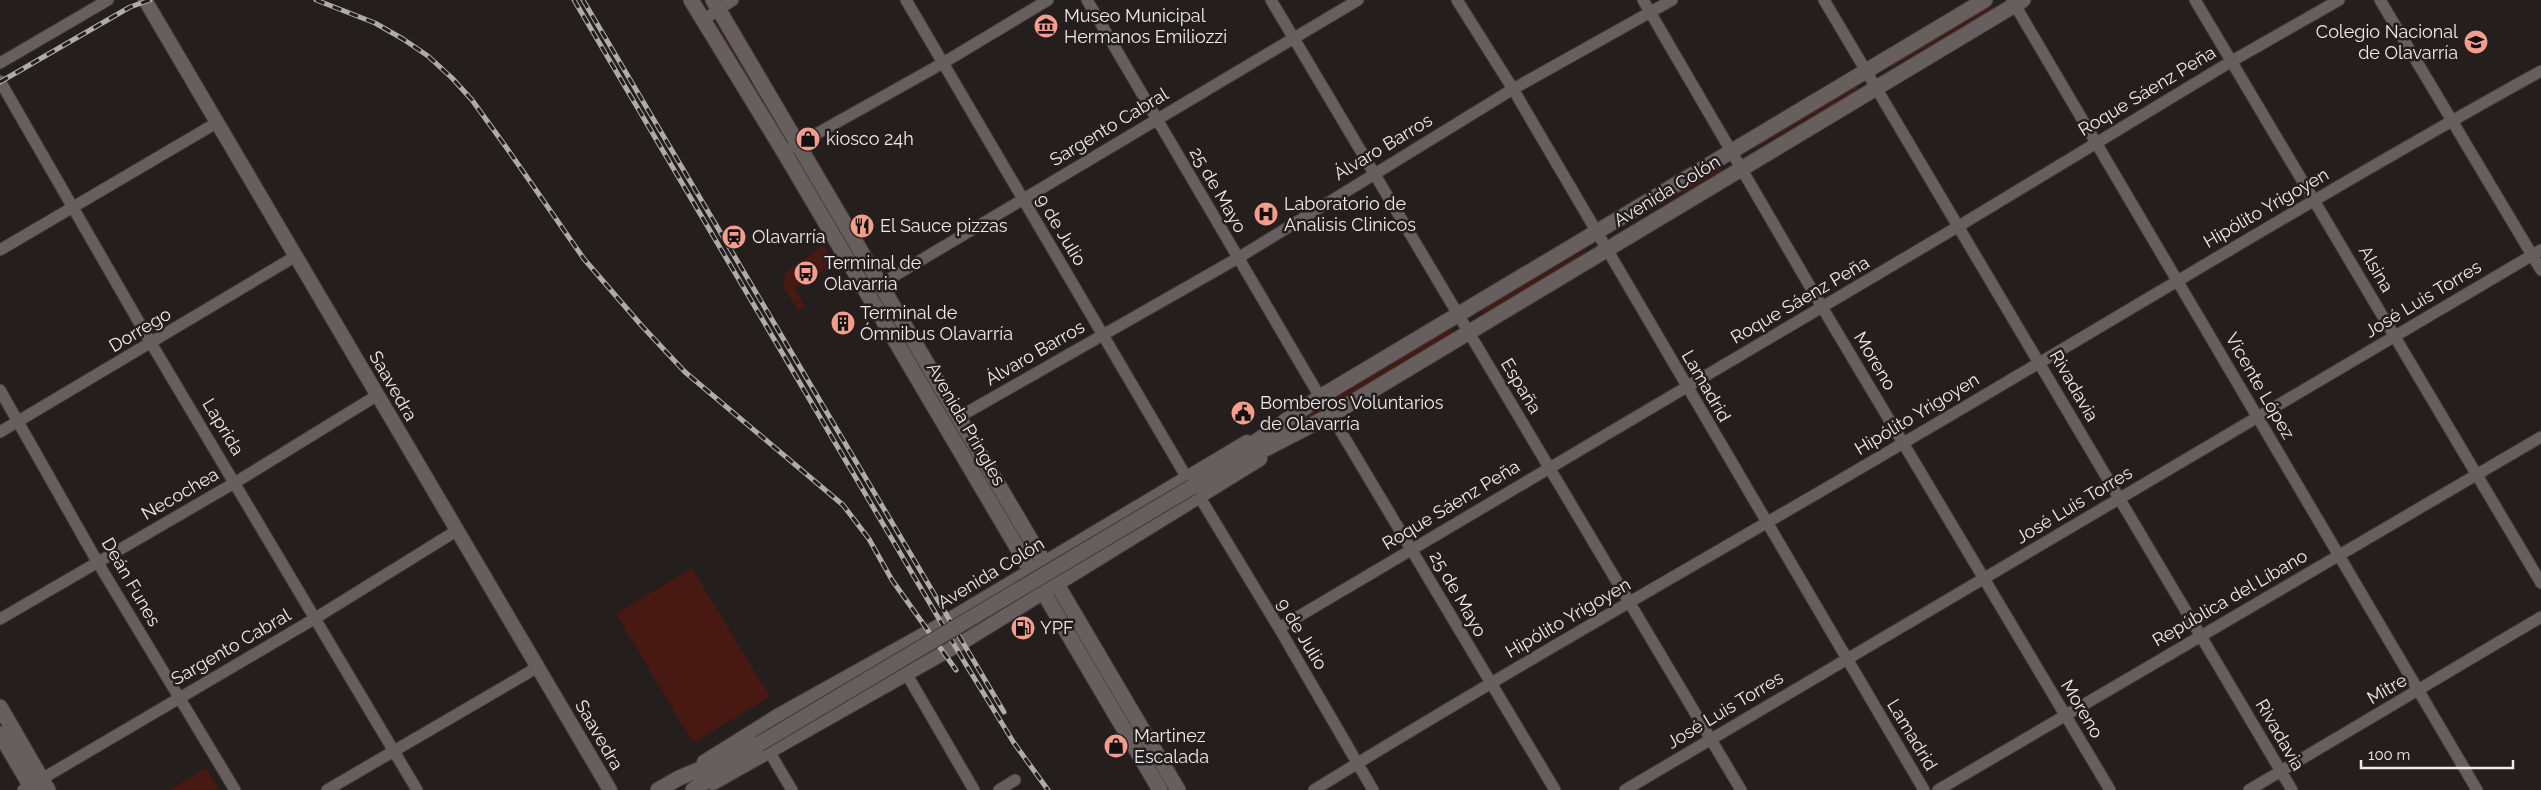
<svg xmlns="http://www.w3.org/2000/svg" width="2541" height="790" font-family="Raleway,sans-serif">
  <rect width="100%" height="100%" fill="#241e1d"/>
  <path fill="#471912" d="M1993,5l2,3 -104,60 -2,-3z
    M721,24l66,112 -4,2 -66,-112z
    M1857,85l2,4 -104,60 -2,-4z
    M1721,167l2,3 -105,60 -1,-3z
    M824,245l11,19 -40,24 10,18 -7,5 -15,-26 3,-13z
    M1585,250l2,4 -104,60 -2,-4z
    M1452,328l2,4 -170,101 -2,-3z
    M692,568l78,129 -77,46 -77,-129z
    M206,768l13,22h-50z"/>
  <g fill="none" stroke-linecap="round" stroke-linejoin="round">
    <defs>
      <path id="minor" d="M906,0l281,478
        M1087,0l233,397
        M1271,0l470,790
        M1457,0l56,89 411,701
        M1643,0l179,307 288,483
        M1824,0l468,790
        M2012,0l465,790
        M2195,0l346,583
        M2380,0l161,270
        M703,20l30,-20
        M0,63l108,-63
        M0,81l151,262 266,447
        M784,152l159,-89 105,-63
        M0,250l218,-128
        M879,285l479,-285
        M0,390l98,173 137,227
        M1331,415l224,375
        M959,417l279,-159 275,-169 159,-89
        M0,432l296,-176
        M1199,496l80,132 94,162
        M0,619l236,-137 140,-86
        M1279,628l680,-402 273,-165 107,-61
        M906,673l68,117
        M770,753l22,37
        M23,790l291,-171 142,-88
        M327,790l211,-123
        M999,790l16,-10
        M1314,790c194,-120 394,-232 591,-348 212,-124 421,-252 636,-371
        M1625,790l916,-540
        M1938,790l603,-353
        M2249,790l292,-173"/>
      <path id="tertiary" d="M145,0l465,790
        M704,762l75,-47 158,-88 310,-185
        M713,783l250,-141 297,-183"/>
      <path id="secondary" d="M691,0l93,152 376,638
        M713,0l465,790
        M1238,454l82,-57 665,-397
        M1192,487l139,-72 692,-415
        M0,707l48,83
        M0,734l33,56
        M658,790l21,-12 80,-34
        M693,790l40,-28"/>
    </defs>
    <use href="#minor" stroke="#3e3a39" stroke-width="13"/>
    <use href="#tertiary" stroke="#3e3a39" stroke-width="16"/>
    <use href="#secondary" stroke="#3e3a39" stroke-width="17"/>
    <use href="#minor" stroke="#665f5e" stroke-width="11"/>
    <use href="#tertiary" stroke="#665f5e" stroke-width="14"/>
    <use href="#secondary" stroke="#665f5e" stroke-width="15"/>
    <defs>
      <path id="rail" d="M316,0l59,23 28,16 25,17 24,22 20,22 34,47 78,112 57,66 44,47 158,133 26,34 23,41 64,90
        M574,0l391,663 49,80 34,47
        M583,0l421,712
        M0,82l130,-75 20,-7"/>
    </defs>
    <use href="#rail" stroke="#afabaa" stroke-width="5"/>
    <use href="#rail" stroke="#241e1d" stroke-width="3" stroke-dasharray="9" stroke-linecap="butt"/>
    <defs>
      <path id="secondary-bridge" d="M759,744l433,-257"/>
    </defs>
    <use href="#secondary-bridge" stroke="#3e3a39" stroke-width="17" stroke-linecap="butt"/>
    <use href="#secondary-bridge" stroke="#665f5e" stroke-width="15"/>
  </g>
  <defs>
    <symbol id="museum-disc" viewBox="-11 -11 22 22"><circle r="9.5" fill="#f59d8d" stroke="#241e1d"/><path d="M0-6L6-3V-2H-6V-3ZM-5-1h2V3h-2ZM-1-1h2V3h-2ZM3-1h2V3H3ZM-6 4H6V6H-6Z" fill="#111"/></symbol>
    <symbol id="school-disc" viewBox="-11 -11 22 22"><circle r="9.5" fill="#f59d8d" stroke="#241e1d"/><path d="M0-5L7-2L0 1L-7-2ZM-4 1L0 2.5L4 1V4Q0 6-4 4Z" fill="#111"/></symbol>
    <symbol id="shop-disc" viewBox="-11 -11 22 22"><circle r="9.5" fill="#f59d8d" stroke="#241e1d"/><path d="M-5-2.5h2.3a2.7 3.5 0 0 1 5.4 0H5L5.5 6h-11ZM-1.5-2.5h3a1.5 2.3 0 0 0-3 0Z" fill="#111"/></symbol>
    <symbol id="hospital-disc" viewBox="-11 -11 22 22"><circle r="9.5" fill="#f59d8d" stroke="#241e1d"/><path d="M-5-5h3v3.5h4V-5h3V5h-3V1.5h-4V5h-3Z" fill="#111"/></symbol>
    <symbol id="restaurant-disc" viewBox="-11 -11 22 22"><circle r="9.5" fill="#f59d8d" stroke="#241e1d"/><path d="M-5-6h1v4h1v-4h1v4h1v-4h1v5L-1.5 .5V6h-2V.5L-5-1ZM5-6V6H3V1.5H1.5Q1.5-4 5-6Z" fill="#111"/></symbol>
    <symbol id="station-disc" viewBox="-11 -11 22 22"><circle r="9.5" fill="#f59d8d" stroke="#241e1d"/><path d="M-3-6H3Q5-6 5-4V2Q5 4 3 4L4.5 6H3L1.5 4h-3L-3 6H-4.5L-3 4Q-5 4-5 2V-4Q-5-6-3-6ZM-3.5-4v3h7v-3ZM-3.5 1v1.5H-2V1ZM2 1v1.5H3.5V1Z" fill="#111"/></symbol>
    <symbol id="bus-disc" viewBox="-11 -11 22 22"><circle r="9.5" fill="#f59d8d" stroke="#241e1d"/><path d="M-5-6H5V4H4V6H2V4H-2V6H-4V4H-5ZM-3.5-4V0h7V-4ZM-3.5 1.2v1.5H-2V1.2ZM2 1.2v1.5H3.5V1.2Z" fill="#111"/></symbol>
    <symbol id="building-disc" viewBox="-11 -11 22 22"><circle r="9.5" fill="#f59d8d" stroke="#241e1d"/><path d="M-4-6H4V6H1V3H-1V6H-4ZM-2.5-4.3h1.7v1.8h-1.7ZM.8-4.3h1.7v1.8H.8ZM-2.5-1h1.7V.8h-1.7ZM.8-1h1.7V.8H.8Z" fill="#111"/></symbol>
    <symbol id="civic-disc" viewBox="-11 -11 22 22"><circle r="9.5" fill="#f59d8d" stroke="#241e1d"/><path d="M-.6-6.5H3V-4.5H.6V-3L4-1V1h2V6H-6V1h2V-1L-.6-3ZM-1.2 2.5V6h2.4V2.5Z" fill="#111"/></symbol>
    <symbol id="fuel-disc" viewBox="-11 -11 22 22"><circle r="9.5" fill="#f59d8d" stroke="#241e1d"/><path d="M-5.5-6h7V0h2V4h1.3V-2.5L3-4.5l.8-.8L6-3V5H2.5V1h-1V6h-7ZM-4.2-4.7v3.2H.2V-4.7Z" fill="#111"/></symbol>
  </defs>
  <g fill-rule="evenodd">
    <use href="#museum-disc" x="1032" y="12" width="28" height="28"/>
    <use href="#school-disc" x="2462" y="28" width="28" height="28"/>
    <use href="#shop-disc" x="794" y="125" width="28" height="28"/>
    <use href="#hospital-disc" x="1252" y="200" width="28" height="28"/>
    <use href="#restaurant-disc" x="848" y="212" width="28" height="28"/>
    <use href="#station-disc" x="720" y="223" width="28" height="28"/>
    <use href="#bus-disc" x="792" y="259" width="28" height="28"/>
    <use href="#building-disc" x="829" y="309" width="28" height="28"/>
    <use href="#civic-disc" x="1229" y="399" width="28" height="28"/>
    <use href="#fuel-disc" x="1009" y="614" width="28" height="28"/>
    <use href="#shop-disc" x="1102" y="732" width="28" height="28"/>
  </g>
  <g text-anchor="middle" stroke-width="5" stroke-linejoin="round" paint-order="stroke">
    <g font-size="18" fill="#eeeae9" stroke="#241e1d" text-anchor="start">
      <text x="1064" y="22">Museo Municipal<tspan x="1064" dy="21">Hermanos Emiliozzi</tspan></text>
      <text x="2458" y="38" text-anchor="end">Colegio Nacional<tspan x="2458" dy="21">de Olavarría</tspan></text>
      <text x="826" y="145">kiosco 24h</text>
      <text x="1284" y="210">Laboratorio de<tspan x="1284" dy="21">Analisis Clinicos</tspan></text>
      <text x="880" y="232">El Sauce pizzas</text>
      <text x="752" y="243">Olavarría</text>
      <text x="824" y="269">Terminal de<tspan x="824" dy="21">Olavarria</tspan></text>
      <text x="860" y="319">Terminal de<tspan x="860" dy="21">Ómnibus Olavarría</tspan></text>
      <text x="1260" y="409">Bomberos Voluntarios<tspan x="1260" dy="21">de Olavarría</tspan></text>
      <text x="1040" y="634">YPF</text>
      <text x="1134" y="742">Martinez<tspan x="1134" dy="21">Escalada</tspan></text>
    </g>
    <g font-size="18" fill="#eeeae9" stroke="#241e1d">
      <text transform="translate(2147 91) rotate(-31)" y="6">Roque Sáenz Peña</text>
      <text transform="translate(1109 127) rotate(-31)" y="6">Sargento Cabral</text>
      <text transform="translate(1383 147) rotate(-31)" y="6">Álvaro Barros</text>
      <text transform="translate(1218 190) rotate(60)" y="6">25 de Mayo</text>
      <text transform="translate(1667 191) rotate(-31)" y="6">Avenida Colón</text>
      <text transform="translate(2266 208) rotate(-30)" y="6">Hipólito Yrigoyen</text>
      <text transform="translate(1061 230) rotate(59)" y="6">9 de Julio</text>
      <text transform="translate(2376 269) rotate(60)" y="6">Alsina</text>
      <text transform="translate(2423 299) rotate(-31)" y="6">José Luis Torres</text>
      <text transform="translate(1800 300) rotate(-30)" y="6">Roque Sáenz Peña</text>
      <text transform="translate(140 330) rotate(-31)" y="6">Dorrego</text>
      <text transform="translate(1035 353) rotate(-30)" y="6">Álvaro Barros</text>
      <text transform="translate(1875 361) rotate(59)" y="6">Moreno</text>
      <text transform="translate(393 386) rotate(60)" y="6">Saavedra</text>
      <text transform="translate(1521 386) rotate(59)" y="6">España</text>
      <text transform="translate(1706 386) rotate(60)" y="6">Lamadrid</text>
      <text transform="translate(2074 386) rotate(60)" y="6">Rivadavia</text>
      <text transform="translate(2260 386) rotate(60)" y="6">Vicente López</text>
      <text transform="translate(1917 414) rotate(-31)" y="6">Hipólito Yrigoyen</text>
      <text transform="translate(966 424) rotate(60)" y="6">Avenida Pringles</text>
      <text transform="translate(223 427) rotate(59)" y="6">Laprida</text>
      <text transform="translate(180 494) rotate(-30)" y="6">Necochea</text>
      <text transform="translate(1451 505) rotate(-31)" y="6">Roque Sáenz Peña</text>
      <text transform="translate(2074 505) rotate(-31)" y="6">José Luis Torres</text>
      <text transform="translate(991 573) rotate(-31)" y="6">Avenida Colón</text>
      <text transform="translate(131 582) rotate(60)" y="6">Deán Funes</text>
      <text transform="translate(1458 594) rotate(60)" y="6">25 de Mayo</text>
      <text transform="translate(2230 598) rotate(-30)" y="6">República del Líbano</text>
      <text transform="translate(1568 618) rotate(-30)" y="6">Hipólito Yrigoyen</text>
      <text transform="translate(1302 634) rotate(59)" y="6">9 de Julio</text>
      <text transform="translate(231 647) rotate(-30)" y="6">Sargento Cabral</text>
      <text transform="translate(2387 689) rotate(-30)" y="6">Mitre</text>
      <text transform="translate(2082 709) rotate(59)" y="6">Moreno</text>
      <text transform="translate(1725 710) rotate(-31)" y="6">José Luis Torres</text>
      <text transform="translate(599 735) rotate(60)" y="6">Saavedra</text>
      <text transform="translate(1912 735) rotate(59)" y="6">Lamadrid</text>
      <text transform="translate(2280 735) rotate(60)" y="6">Rivadavia</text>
    </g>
  </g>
  <path d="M2361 760v8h152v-8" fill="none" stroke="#eeeae9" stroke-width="2.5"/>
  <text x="2368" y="760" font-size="15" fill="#eeeae9" stroke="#241e1d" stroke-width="4" paint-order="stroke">100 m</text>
</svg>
